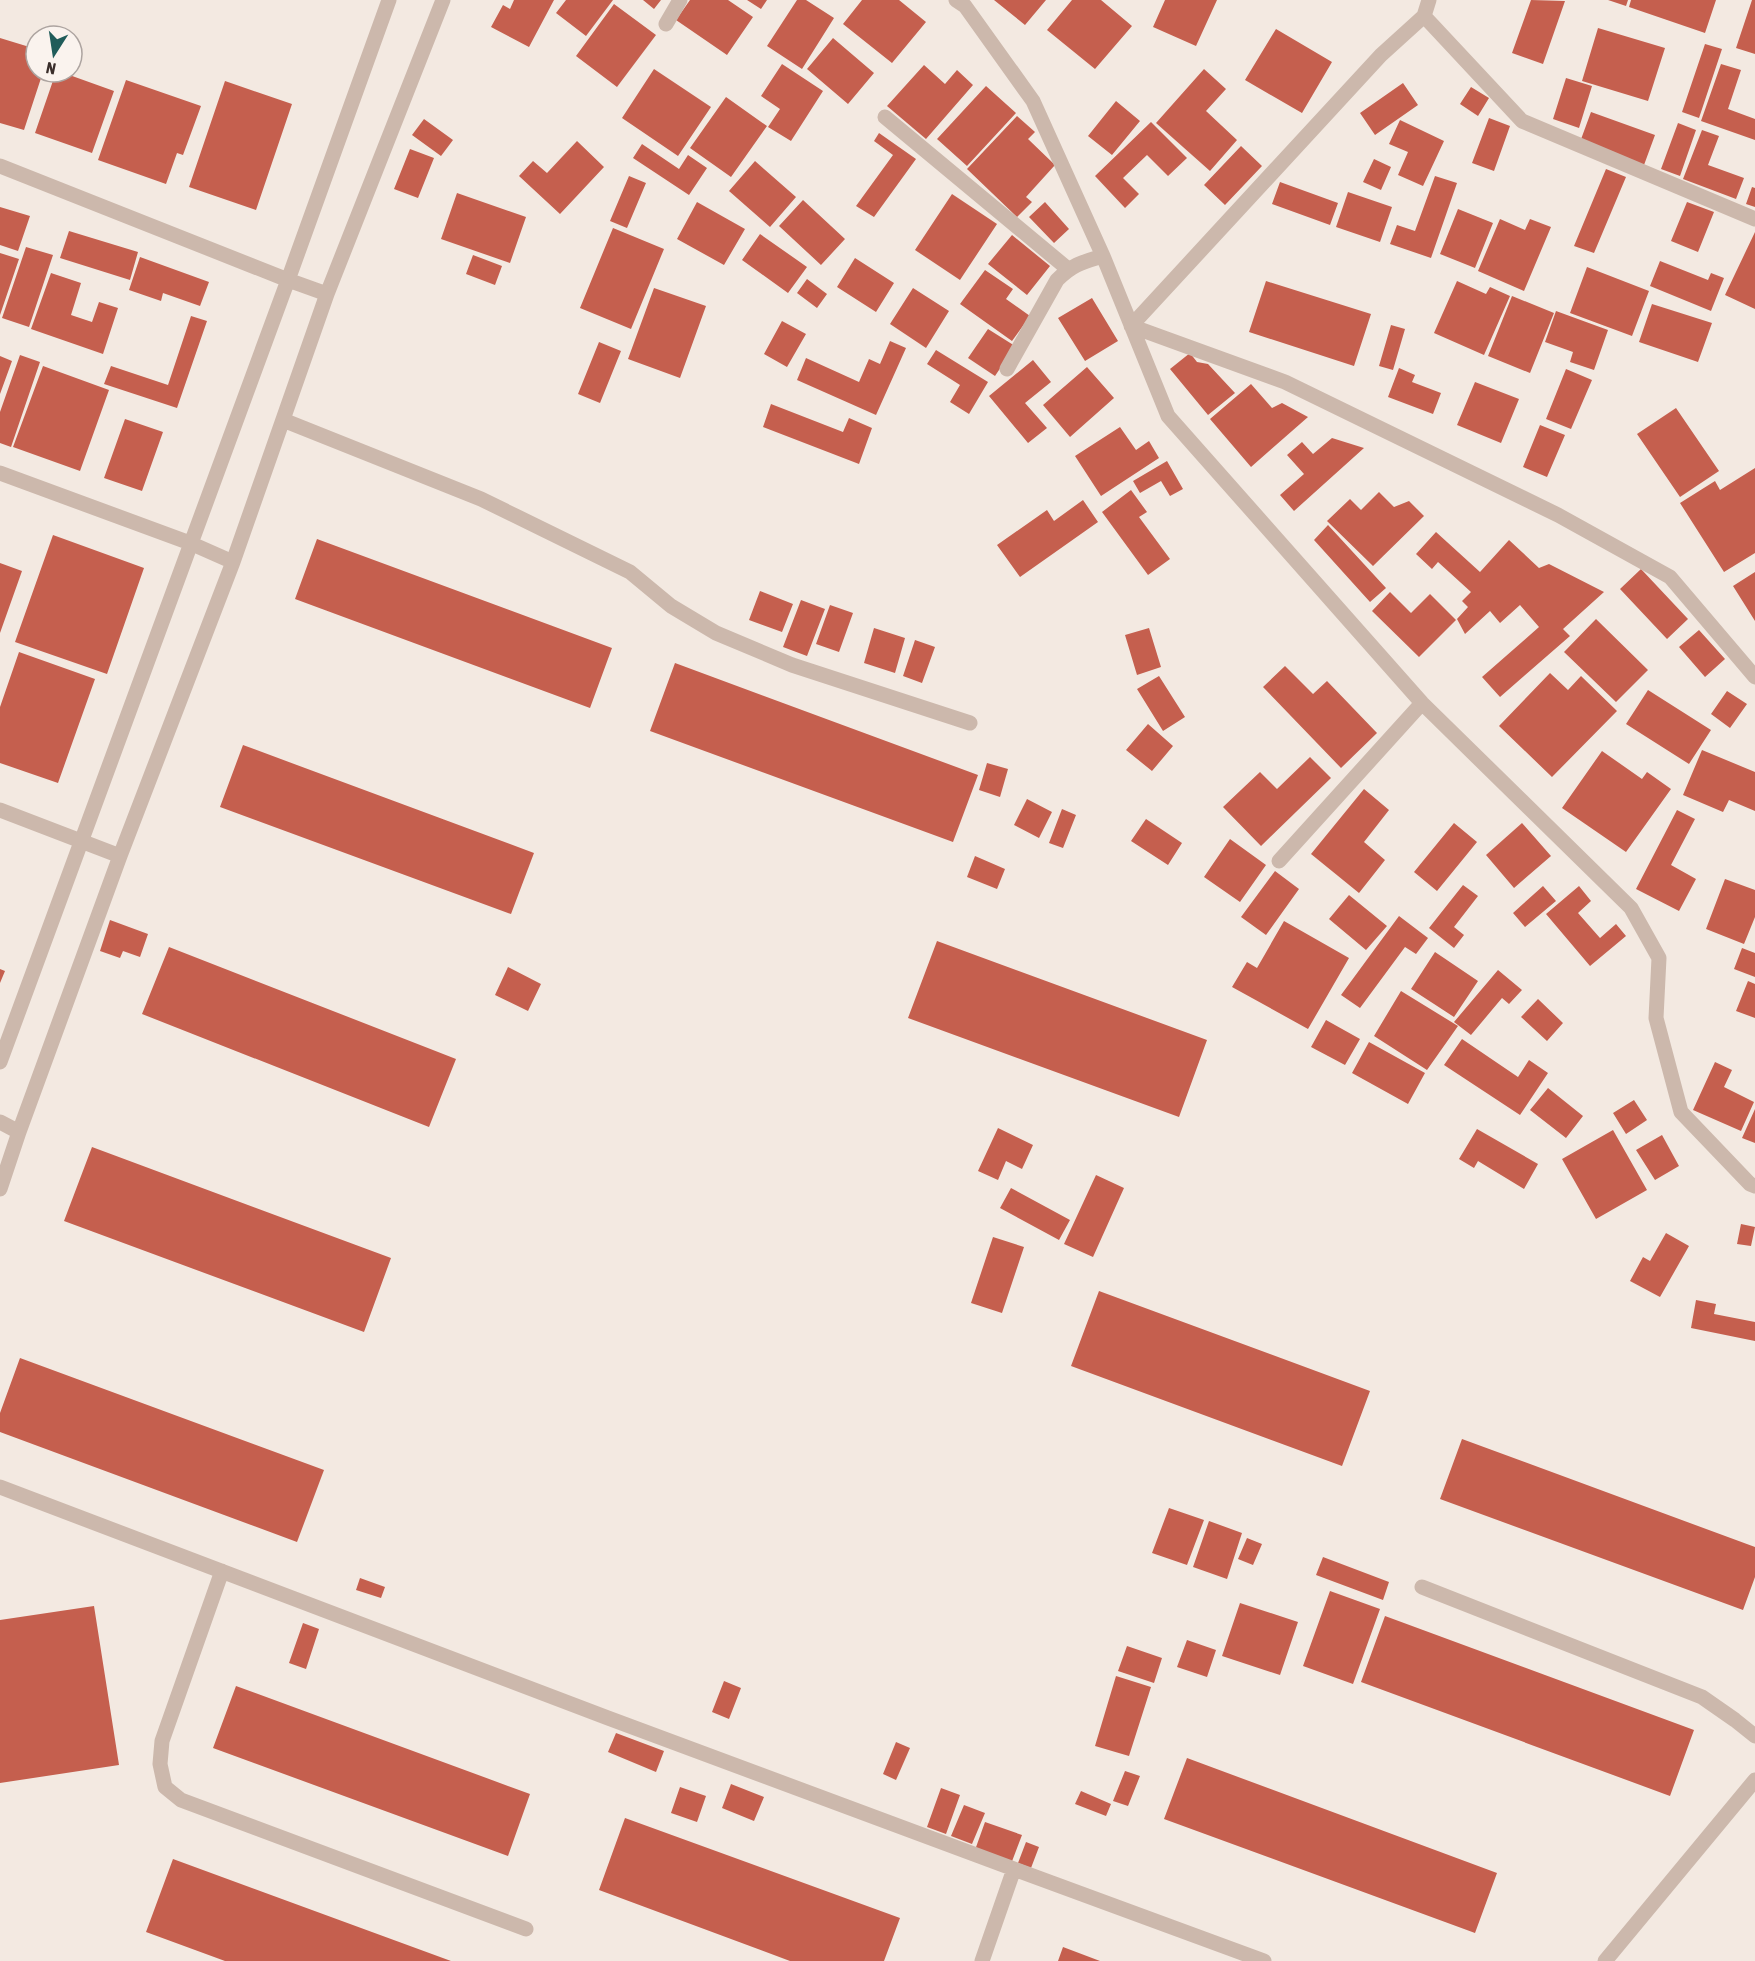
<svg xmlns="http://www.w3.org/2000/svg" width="1755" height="1961" font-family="'Asap Condensed',sans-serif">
  <rect width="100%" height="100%" fill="#f3e9e1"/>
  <path fill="#c55f4e" d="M514,0h40l-25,47 -38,-20 12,-22 7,4z
    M566,0h47l-27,36 -30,-23z
    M643,0h18l-7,9z
    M690,0h38l25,17 -26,38 -51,-35z
    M747,0h20l-6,9z
    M797,0h9l28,18 -32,51 -35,-23z
    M862,0h37l27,22 -34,41 -49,-39z
    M994,0h52l-21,25z
    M1072,0h29l31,26 -37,43 -48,-39z
    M1165,0h52l-21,46 -43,-19z
    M1531,0l34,1 -22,63 -31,-11z
    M1608,0h20l-2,6z
    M1631,0h85l-11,33 -76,-26z
    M1752,0h3v54l-19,-6z
    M614,4l42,31 -39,52 -41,-31z
    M1598,28l67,20 -17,53 -66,-20z
    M1276,29l56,33 -30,51 -57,-33z
    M0,38l36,11v23h7l-19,58 -24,-7z
    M833,38l41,35 -26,31 -41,-35z
    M1705,44l17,5 -23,69 -17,-6z
    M782,64l41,27 -32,50 -23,-14 12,-18 -19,-13z
    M1721,64l20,6 -13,39 27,10v21l-54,-19z
    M924,65l21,19 12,-14 16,15 -47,54 -39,-33z
    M654,69l57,38 -33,49 -56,-38z
    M1204,69l22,20 -20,22 31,29 -27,31 -54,-48z
    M56,72h5l53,19 -22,62 -57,-20z
    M1566,78l26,8 -13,42 -26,-9z
    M126,80l75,26 -18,49 -6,-2 -11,31 -68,-24z
    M225,81l67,23 -36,106 -67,-23z
    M1403,83l15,22 -43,30 -15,-22z
    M986,86l30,27 -49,53 -30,-27z
    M1471,87l18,11 -11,18 -18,-12z
    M726,97l41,29 -36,51 -41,-29z
    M1116,101l24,20 -28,34 -24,-19z
    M1591,112l64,23 -11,30 -64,-23z
    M1017,116l18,16 -7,7 27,26 -29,32 6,5 -15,15 -50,-48z
    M1489,118l21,8 -16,45 -22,-8z
    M424,119l29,21 -12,16 -29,-21z
    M1400,120l44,21 -21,45 -25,-11 10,-23 -19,-8z
    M1151,122l36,36 -19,18 -21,-21 -24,23 16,16 -14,14 -30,-32z
    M1678,123l18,7 -16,46 -19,-7z
    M1702,130l17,6 -11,29 36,13 -8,21 -53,-20z
    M879,133l37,26 -42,58 -18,-11 37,-51 -19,-14z
    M577,141l27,26 -44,47 -41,-38 14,-15 14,12z
    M642,144l37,25 9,-14 19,13 -18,27 -56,-37z
    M1241,146l21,20 -37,39 -21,-20z
    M410,149l24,9 -16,40 -24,-9z
    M1374,159l17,8 -10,23 -18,-8z
    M755,161l41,36 -26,30 -41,-36z
    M1606,169l20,8 -32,76 -20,-7z
    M629,176l17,7 -19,45 -17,-7z
    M1435,176l22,7 -26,75 -41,-14 7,-19 18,6z
    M1280,182l58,21 -8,22 -58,-21z
    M1752,187l3,1v19l-9,-3z
    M1348,192l44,15 -12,35 -44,-15z
    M457,193l69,24 -16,46 -69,-24z
    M952,194l45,30 -37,56 -45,-30z
    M803,200l42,39 -24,26 -42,-39z
    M697,202l48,27 -21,36 -47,-26z
    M1045,202l24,27 -15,14 -25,-26z
    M1687,202l27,10 -16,40 -27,-11z
    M0,207l30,9 -12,35 -18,-6z
    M1458,209l35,14 -18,45 -35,-14z
    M1500,219l25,11 5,-11 21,8 -27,64 -46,-20z
    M613,228l51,21 -33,80 -51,-21z
    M69,231l69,21 -8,28 -70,-22z
    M1755,232v77l-30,-14z
    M760,234l47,33 -19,26 -46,-33z
    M1012,235l38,31 -23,29 -39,-31z
    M26,247l27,8 -24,72 -27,-9z
    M0,253l19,6 -19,56z
    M473,255l29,11 -7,19 -29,-11z
    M140,257l69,25 -9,24 -37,-13 -2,8 -32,-11z
    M855,258l39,25 -18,29 -39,-25z
    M1660,261l48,19 3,-7 13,5 -13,33 -61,-25z
    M1587,267l62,24 -17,45 -62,-23z
    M985,270l28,19 -7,10 24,17 -18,25 -52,-37z
    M51,273l30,10 -10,32 21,7 7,-20 19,6 -15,46 -72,-25z
    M807,279l20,15 -10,14 -20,-15z
    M1266,281l105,33 -17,52 -105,-34z
    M1457,281l29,13 4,-7 20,9 -26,59 -50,-22z
    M654,288l52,18 -26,72 -52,-19z
    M913,288l36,23 -23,37 -36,-24z
    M1512,296l42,17 -24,60 -42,-17z
    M1092,298l26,43 -33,20 -27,-43z
    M1652,304l60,19 -14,39 -59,-20z
    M1556,311l52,19 -14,40 -24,-8 3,-10 -28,-10z
    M191,316l16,5 -30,87 -73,-24 7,-18 57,19z
    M782,321l24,13 -19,33 -23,-13z
    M1391,325l14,4 -12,41 -14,-4z
    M988,329l27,17 -20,30 -27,-18z
    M890,341l16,7 -30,67 -79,-35 9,-22 53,24 10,-23 11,5z
    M599,342l22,9 -21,52 -22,-9z
    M936,350l52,32 -19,32 -19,-12 10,-17 -33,-21z
    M1190,353l7,9 11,2 27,29 -27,22 -38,-46z
    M20,355l20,7 -29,85 -11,-4v-31z
    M0,356l12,5 -12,33z
    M1033,360l18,22 -26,21 22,25 -19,15 -39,-47z
    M43,366l66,24 -29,81 -67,-24z
    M1087,367l27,31 -44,39 -27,-32z
    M1399,368l16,7 -3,7 29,11 -8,21 -45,-17z
    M1566,369l26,11 -21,49 -25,-10z
    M1475,382l44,17 -18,44 -44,-18z
    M1251,384l21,24 10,-5 26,14 -57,50 -41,-48z
    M771,404l72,28 6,-14 23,10 -13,36 -96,-37z
    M1676,408l43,63 -39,26 -43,-63z
    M125,419l38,13 -21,59 -38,-13z
    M1540,425l25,10 -18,42 -24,-10z
    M1120,427l16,23 13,-9 10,17 -58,38 -26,-40z
    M1332,438l32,10 -70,63 -14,-16 24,-21 -17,-19 15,-13 11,12z
    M1167,461l16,28 -13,7 -9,-15 -21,12 -7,-12z
    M1755,468v85l-31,19 -44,-69 35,-22 5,9z
    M1131,490l16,22 -8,5 31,42 -22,16 -46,-63z
    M1379,492l15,15 15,-6 15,15 -51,50 -46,-45 23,-22 11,11z
    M1083,500l15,22 -78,55 -23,-32 50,-35 7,11z
    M1328,525l58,63 -16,14 -56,-62z
    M1436,532l44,40 29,-32 30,28 10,-4 55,28 -41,37 7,7 -70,61 -18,-20 57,-50 -19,-22 -20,18 -10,-12 -25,23 -8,-15 11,-12 -6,-6 9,-9 -33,-30 -6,7 -16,-15z
    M53,535l91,33 -37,106 -92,-32z
    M317,539l295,109 -22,60 -295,-109z
    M0,563l22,8 -22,62z
    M1641,569l47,50 -21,20 -47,-50z
    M1755,572v49l-22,-35z
    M760,591l33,13 -11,28 -33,-12z
    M1390,592l21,21 19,-19 26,26 -37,37 -47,-46z
    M801,600l24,9 -18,47 -24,-9z
    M830,605l23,8 -14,39 -23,-8z
    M1596,619l52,51 -32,32 -52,-50z
    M874,628l31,10 -10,35 -31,-10z
    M1149,628l12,39 -24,8 -12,-40z
    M1699,630l26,29 -20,18 -26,-30z
    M915,640l20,7 -13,36 -19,-7z
    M19,652l76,27 -37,104 -58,-20v-56z
    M675,663l303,112 -25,67 -303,-111z
    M1285,666l28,28 14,-13 50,52 -36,35 -78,-81z
    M1550,673l18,17 13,-14 36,35 -65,66 -53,-51z
    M1159,676l26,41 -22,14 -26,-42z
    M1648,690l63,40 -22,34 -63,-40z
    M1727,691l20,13 -17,24 -19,-14z
    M1148,724l25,22 -21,25 -26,-21z
    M243,745l291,108 -23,61 -291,-107z
    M1702,750l53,22v39l-26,-11 -6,12 -40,-17z
    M1602,751l40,28 5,-7 24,17 -45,63 -64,-44z
    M1310,757l21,21 -70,68 -38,-39 37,-35 17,17z
    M987,763l21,6 -8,28 -21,-7z
    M1364,789l25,21 -25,32 21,18 -26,33 -48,-39z
    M1027,799l25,13 -13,26 -25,-13z
    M1062,809l14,6 -13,33 -14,-5z
    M1677,810l18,9 -24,46 25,14 -17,32 -43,-22z
    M1146,819l36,24 -14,22 -37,-24z
    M1454,823l23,19 -40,49 -23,-19z
    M1522,823l29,33 -37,32 -28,-33z
    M1230,839l36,26 -26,37 -36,-25z
    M975,856l30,13 -8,20 -30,-12z
    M1275,871l24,18 -33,46 -25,-18z
    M1725,879l30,11v27l-11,27 -38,-15z
    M1463,885l15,11 -24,31 10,8 -10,13 -25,-20z
    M1543,886l13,15 -31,26 -12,-14z
    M1579,886l12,15 -13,12 22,25 16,-14 10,12 -36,30 -44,-52z
    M1349,895l38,31 -21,24 -37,-31z
    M1399,916l29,22 -12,16 -11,-7 -45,61 -19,-13z
    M110,920l38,14 -8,23 -17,-6 -3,7 -20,-7z
    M1284,921l65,37 -41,71 -76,-42 15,-25 10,6z
    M937,941l270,99 -28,77 -271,-99z
    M169,947l287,112 -27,68 -287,-113z
    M1742,948l13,5v24l-21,-8z
    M1435,952l43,29 -24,36 -43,-28z
    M508,967l33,17 -13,27 -33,-16z
    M0,969l5,2 -5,12z
    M1498,970l24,20 -13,14 -7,-6 -31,37 -17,-13z
    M1748,981l7,3v34l-19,-7z
    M1401,991l57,35 -31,44 -53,-34z
    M1538,999l25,24 -16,18 -26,-24z
    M1326,1020l34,19 -15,26 -34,-18z
    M1462,1039l56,38 11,-17 19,13 -28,42 -76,-50z
    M1369,1042l56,31 -17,31 -56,-31z
    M1715,1062l17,8 -8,17 30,15 -13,29 -48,-21z
    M1548,1088l35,28 -17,22 -36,-28z
    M1634,1100l13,20 -21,14 -13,-21z
    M1755,1109v34l-13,-5z
    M998,1128l35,17 -11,24 -16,-8 -8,19 -20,-9z
    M1477,1129l61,35 -14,25 -46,-28 -4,7 -15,-9z
    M1613,1130l34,60 -51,29 -34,-60z
    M1662,1135l17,31 -24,14 -19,-30z
    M92,1147l299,111 -27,74 -300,-111z
    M1096,1175l28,13 -31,69 -29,-13z
    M1011,1188l59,32 -11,20 -59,-32z
    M1741,1224l14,3 -4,19 -14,-2z
    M1666,1233l23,13 -29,51 -30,-16 13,-24 7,4z
    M993,1237l31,10 -22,66 -31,-10z
    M1099,1291l271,100 -28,75 -271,-100z
    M1696,1300l20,4 -2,10 41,8v19l-64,-13z
    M20,1358l304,112 -27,72 -297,-110v-19z
    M1462,1439l293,108v30l-12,33 -303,-111z
    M1169,1508l35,12 -17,45 -35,-12z
    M1209,1521l33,12 -15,46 -34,-12z
    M1247,1538l15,6 -9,21 -15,-6z
    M1323,1557l66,25 -6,18 -67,-25z
    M360,1578l25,9 -4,11 -25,-8z
    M1330,1591l50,18 -27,75 -50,-18z
    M1240,1603l58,19 -18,53 -58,-19z
    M94,1606l25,159 -119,18v-163z
    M1385,1616l309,114 -24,66 -309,-114z
    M303,1623l16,6 -13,40 -17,-6z
    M1187,1640l29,10 -9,27 -30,-10z
    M1127,1646l35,12 -8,25 -36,-12z
    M1116,1676l35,11 -22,69 -34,-10z
    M724,1681l17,7 -12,31 -17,-7z
    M236,1686l294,108 -22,62 -295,-108z
    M616,1733l48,18 -8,21 -48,-20z
    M896,1742l14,6 -14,32 -13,-6z
    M1187,1758l310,115 -22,60 -311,-114z
    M1125,1771l15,5 -12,30 -15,-5z
    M731,1784l33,13 -10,24 -32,-13z
    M680,1787l26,9 -9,26 -26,-9z
    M941,1788l19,7 -14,39 -19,-7z
    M1081,1791l30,13 -5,12 -31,-12z
    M964,1805l21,8 -13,31 -21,-8z
    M625,1818l275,100 -16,43h-94l-191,-71z
    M985,1822l37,13 -11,29 -36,-14z
    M1026,1842l13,5 -8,21 -13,-5z
    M173,1859l278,102h-226l-79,-29z
    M1063,1947l37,14h-42z"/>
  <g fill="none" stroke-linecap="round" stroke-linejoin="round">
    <path stroke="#ccb8ac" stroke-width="15" d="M956,0l9,6 68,95 70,155 65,160 254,287 209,205 28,50 -3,60 25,94 69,72 5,2
      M1429,0l-5,16 -43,39 -250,271 154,56 273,133 112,62 85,100
      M1424,16l98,105 233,98
      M666,24l14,-24
      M885,117l183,152
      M0,166l288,114 39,14
      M1007,369l50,-89c16,-16 26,-18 46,-24
      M283,420l198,79 149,73 41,34 45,27 76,32 178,58
      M0,473l190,70 43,19
      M0,810l120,46
      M1279,861l143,-158
      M0,1062l288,-782 101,-280
      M0,1122l19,10
      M0,1189l19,-57 101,-276 113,-294 94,-268 116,-294
      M0,1487l608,231 406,151
      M222,1571l-60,170 -2,23 5,23 16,13 345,129
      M1422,1587l280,110 33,23 20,16
      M982,1961l32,-92 250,92
      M1605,1961l150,-181"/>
  </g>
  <g transform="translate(54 54) rotate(192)"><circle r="28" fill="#faf3ee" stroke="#ada4a0" stroke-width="1.5"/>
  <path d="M0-4.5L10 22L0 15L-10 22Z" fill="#205c5a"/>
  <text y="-9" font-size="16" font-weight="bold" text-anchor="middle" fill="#3a2e2b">N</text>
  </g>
</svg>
